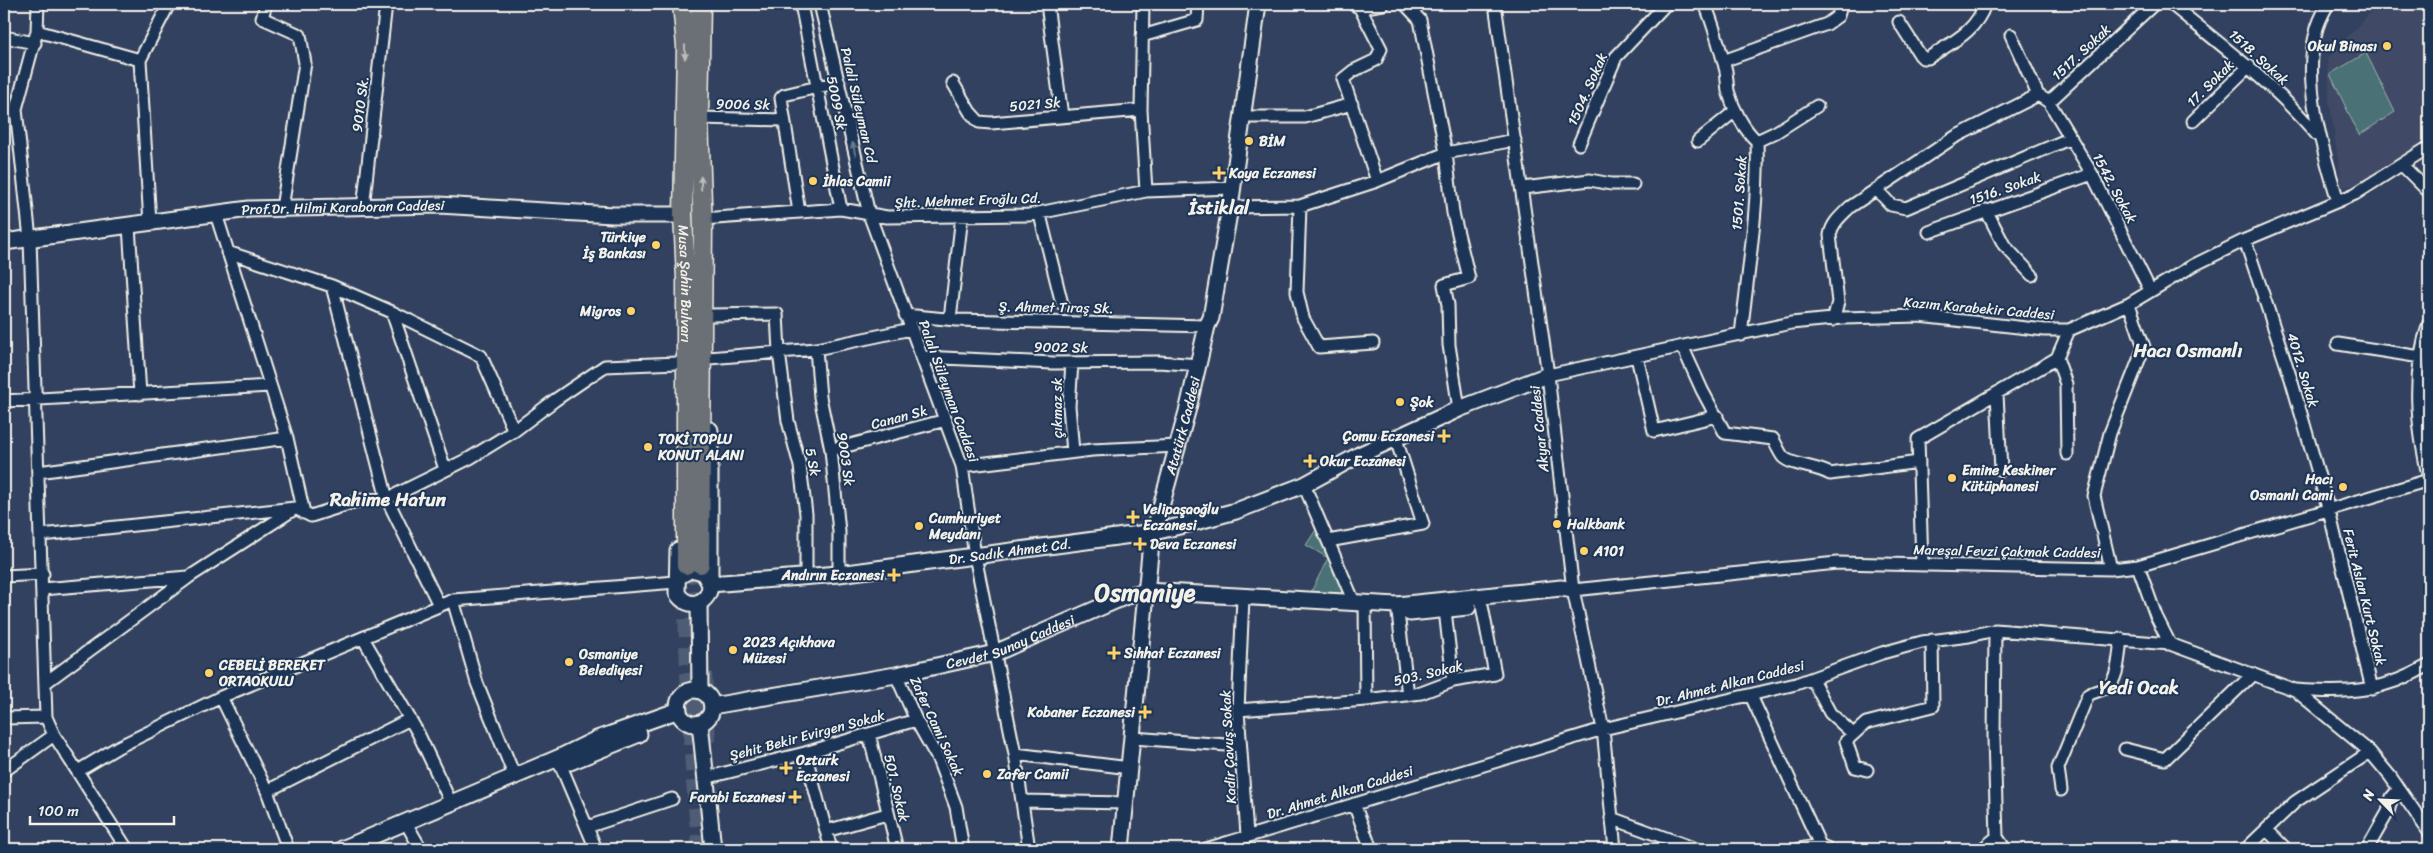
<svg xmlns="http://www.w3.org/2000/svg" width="2433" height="853" font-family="Sriracha,sans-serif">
  <rect width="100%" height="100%" fill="#32415f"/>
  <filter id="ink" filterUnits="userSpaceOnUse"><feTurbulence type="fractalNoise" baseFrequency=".02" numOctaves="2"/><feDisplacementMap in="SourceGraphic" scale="10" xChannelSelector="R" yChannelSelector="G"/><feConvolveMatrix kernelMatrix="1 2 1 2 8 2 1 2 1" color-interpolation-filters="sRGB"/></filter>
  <g filter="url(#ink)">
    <path fill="#414a65" d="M2378,4h51v136l-60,42 -27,5 -13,-89 -1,-40z"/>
    <path fill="#487176" stroke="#9eb1af" d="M2366,53l29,59 -36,23 -29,-61z
      M1319,525l21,50 2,18 -4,6 -29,-3 19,-38 -22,-13z"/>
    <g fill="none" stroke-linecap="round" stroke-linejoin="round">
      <path stroke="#4f5b74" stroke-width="18" stroke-dasharray="18 9" stroke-linecap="butt" d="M700,564l1,50
        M686,565c2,95 5,189 15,284
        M703,673l4,69"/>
      <defs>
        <path id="street" d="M38,4l-1,27 -21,78 14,130 16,478 8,18 73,114
          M266,4l-4,14 38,17 5,28 -23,145
          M801,4l40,205
          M820,4l49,210 93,252 13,90 40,198 14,95
          M1047,4l15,112
          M1143,4l-2,106 5,81
          M1353,4l7,4 21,41 -5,11 -23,11 -10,8 34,102
          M1405,4l15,16 26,133 7,60 16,65 -25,7 4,20 1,40 10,64
          M1495,4l53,371 25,215 30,139 12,120
          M1705,4c9,22 15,44 21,67 1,7 1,13 2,20 5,17 15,38 29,50 2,64 -9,130 -16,194
          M2171,4c51,42 104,81 147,132
          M2328,4c-5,9 -10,18 -12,28 -14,52 7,119 22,169
          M1360,8l23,-4
          M1899,22l21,33 3,3h5c24,-16 48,-26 57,-54
          M37,31l103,29 10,163
          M2011,35l27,60 11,7 43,72 58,116
          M1142,36l55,-16 1,-16
          M4,37l31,6
          M140,60l29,-56
          M1723,61l104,-37 11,-8 2,-7 -4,-5
          M953,83l17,29 9,10 12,1 150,-13
          M2049,102l105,-98
          M1242,117h63l47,-13
          M699,118l85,2
          M2193,121l56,-55
          M1698,141l37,-30
          M1757,141l19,-9 41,-26
          M1579,144l37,-87 50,-53
          M2403,166l26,26
          M1523,188l67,-8 21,4h22
          M1877,190l14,15 15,3 165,-70
          M1300,206l-3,86 6,26 16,29 54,-4
          M1230,207l70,-1 77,-25 69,-28 69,-13
          M363,208l23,-204
          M1986,210l18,35 28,30
          M799,212l-18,-114 3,-3 55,-13
          M216,214l71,224 17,75
          M1040,215l22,89
          M702,219l139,-10 46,8 142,-2 117,-24 87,-3
          M129,226l11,168
          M1929,232l163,-58
          M2245,240l46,139 38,132 43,178
          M227,252l105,34 60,26 89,44 33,75
          M332,286l55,213 52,106
          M392,312l53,157
          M711,315l66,-1 2,38 9,69 12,45 6,48v64
          M905,315l51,5 251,6
          M950,319l12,-103
          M1833,320l5,-18 -8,-67c2,-12 11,-19 20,-28l105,-70 83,-42
          M2429,323c-18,52 -12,104 0,156
          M2338,344l83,13
          M1683,348l19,42 23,43 48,6c3,5 6,13 10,18 9,9 34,9 47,17l89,-12
          M816,349l4,48 11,53 8,82v42
          M922,357l131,6 106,-1 40,3
          M1637,357l17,74 63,-15
          M709,358l107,-9 95,-20
          M2057,358l9,26 1,70
          M1072,363l-3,43 4,46
          M1548,375l243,-52 52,-5 76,-2 126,14h24l60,-26 65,-39 51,-25 110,-46 74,-47
          M1997,394l4,76
          M4,401l266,-15
          M831,450l115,-30
          M962,466l130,-16 86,-4
          M38,472l249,-34
          M1304,485l50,117
          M41,535l254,-27 16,8 50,-16 26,-1 83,-41 44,-27 41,-31 50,-34 73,-3
          M1328,541l95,-17 -27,-85
          M1922,564l-4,-125 139,-81 12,-28
          M2138,566l18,50 14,28
          M2111,569l-17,-73 16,-63 34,-86 -15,-43
          M4,576l39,-2
          M42,589l146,-12
          M1573,590l264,-27 274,6 27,-3 291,-86
          M1243,598l-5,112 9,125
          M453,600l24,83 37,92
          M1365,602l1,98 55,-7 32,-12 42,-7 -13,-68
          M1397,605l11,90
          M1445,610l8,71
          M363,638l55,95 33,70
          M896,675l20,45 22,39 18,48 7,42
          M1812,679l18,34 22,20
          M45,683l144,-106 104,-67
          M2296,690c52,4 87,2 133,-25
          M1751,696l69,149
          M221,697l46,94 21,58
          M1238,710l128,-10
          M4,718l42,-1
          M869,734l28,115
          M1133,738l107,8
          M2125,749l40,10 88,-85
          M805,753l26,96
          M1015,754l115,14
          M561,766l35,83
          M1867,770l-12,-3 -9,-26 20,-18 67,-17 -1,-66
          M4,771l50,-36
          M78,771l40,-24 103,-50 232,-97 223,-18
          M705,778l100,-25 111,-33
          M2061,790l-3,-22 30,-73c6,-4 12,-4 18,-7 13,-7 13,-36 15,-49
          M267,791l143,-72
          M1022,801l104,2
          M1354,804l17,45
          M1611,818l85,31
          M587,827l85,-28
          M410,830l11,19
          M2267,830l19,19
          M826,831l61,-17
          M1997,837l8,12
          M1206,849l397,-120 193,-45 86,-31 40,-11 47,-6 26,-6 175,14 125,46 75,62 20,24 39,56
          M1799,849l21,-4 9,4
          M1982,849l15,-12 -3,-98 1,-109
          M2246,849l49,-47 75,-50
          M2367,849l21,-37 4,-15 7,-8"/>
        <g id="secondary">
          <path id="s1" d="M4,242l245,-33 190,-4 174,10h70"/>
          <path id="s2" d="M710,430v154l129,-10 315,-42 34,-8 48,-13 68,-26 55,-30 100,-46 89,-34"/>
          <path d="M678,550l-1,43c11,18 33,11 33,-9l-7,-12 -12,-3 -13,8"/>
          <path d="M699,603l1,88"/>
          <path d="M1397,605l13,8 58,-6"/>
          <circle cx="695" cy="707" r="17"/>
          <path id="s3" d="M712,706l184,-31 99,-22 129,-56 22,-6 251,14 164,-17 12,2"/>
          <path d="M700,723l13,126"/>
          <path d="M570,762l69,-28"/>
          <path d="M342,849l216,-91 39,-19 82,-29"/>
          <path id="s4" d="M1121,849l30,-306 37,-135 19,-82 4,-8 19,-111 28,-203"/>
        </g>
        <g id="primary">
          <path id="s5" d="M682,4l4,42 -3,169 3,64v286"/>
          <path d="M700,564l3,-335 -4,-111 2,-114"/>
        </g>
      </defs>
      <use href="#street" stroke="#f4f1e8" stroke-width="15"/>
      <use href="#secondary" stroke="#f4f1e8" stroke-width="19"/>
      <use href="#primary" stroke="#f4f1e8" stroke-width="21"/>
      <use href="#street" stroke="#1d3557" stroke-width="11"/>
      <use href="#secondary" stroke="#1d3557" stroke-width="15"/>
      <use href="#primary" stroke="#6a7074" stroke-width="18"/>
    </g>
    <defs><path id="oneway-solid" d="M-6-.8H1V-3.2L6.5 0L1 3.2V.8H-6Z" transform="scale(1.25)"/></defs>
    <g fill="#bdbdba">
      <use href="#oneway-solid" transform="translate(685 52) rotate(90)"/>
      <use href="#oneway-solid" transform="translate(701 183) rotate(-92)"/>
    </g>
    <use fill="#68778a" href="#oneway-solid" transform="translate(854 149) rotate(-103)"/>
  </g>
  <g fill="#ffd166" stroke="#1d3557" stroke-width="2">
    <circle cx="2387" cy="46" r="5"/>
    <circle cx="1249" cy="141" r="5"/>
    <path d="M1216.5 165.5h5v5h5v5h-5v5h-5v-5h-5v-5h5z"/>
    <circle cx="813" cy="181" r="5"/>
    <circle cx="656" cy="245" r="5"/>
    <circle cx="631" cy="311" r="5"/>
    <circle cx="1400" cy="402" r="5"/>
    <path d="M1441.5 428.5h5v5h5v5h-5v5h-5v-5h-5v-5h5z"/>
    <circle cx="648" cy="447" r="5"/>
    <path d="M1307.5 453.5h5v5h5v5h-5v5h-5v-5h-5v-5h5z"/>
    <circle cx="1952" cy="478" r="5"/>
    <circle cx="2343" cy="487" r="5"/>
    <path d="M1130.5 509.5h5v5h5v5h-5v5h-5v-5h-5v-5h5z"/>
    <circle cx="1557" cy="524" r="5"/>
    <circle cx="919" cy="526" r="5"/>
    <path d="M1137.5 536.5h5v5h5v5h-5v5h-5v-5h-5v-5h5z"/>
    <circle cx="1584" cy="551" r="5"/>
    <path d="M891.5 567.5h5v5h5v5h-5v5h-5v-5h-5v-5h5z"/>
    <circle cx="733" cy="650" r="5"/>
    <path d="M1111.5 645.5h5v5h5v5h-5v5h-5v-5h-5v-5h5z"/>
    <circle cx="569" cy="662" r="5"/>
    <circle cx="209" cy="673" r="5"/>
    <path d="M1142.5 704.5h5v5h5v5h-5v5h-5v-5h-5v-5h5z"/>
    <path d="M783.5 760.5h5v5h5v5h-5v5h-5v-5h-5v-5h5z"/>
    <circle cx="987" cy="774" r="5"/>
    <path d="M792.5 789.5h5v5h5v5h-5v5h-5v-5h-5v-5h5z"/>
  </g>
  <g text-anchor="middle" stroke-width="4" stroke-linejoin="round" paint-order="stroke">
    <g font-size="14" font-weight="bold" fill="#f4f1e8" stroke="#1d3557" text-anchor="start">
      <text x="2377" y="51" text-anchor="end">Okul Binası</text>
      <text x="1259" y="146">BİM</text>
      <text x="1229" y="178">Kaya Eczanesi</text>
      <text x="823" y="186">İhlas Camii</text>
      <text x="646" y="242" text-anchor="end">Türkiye<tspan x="646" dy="16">İş Bankası</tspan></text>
      <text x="621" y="316" text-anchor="end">Migros</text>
      <text x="1410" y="407">Şok</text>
      <text x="1434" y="441" text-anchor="end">Çomu Eczanesi</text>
      <text x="658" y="444">TOKİ TOPLU<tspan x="658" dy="16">KONUT ALANI</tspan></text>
      <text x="1320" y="466">Okur Eczanesi</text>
      <text x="1962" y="475">Emine Keskiner<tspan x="1962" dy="16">Kütüphanesi</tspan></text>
      <text x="2333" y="484" text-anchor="end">Hacı<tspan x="2333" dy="16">Osmanlı Cami</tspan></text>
      <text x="1143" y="514">Velipaşaoğlu<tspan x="1143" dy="16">Eczanesi</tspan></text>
      <text x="929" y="523">Cumhuriyet<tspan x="929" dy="16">Meydanı</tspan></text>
      <text x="1567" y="529">Halkbank</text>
      <text x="1150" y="549">Deva Eczanesi</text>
      <text x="1594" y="556">A101</text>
      <text x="884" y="580" text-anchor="end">Andırın Eczanesi</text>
      <text x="743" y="647">2023 Açıkhava<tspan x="743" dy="16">Müzesi</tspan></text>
      <text x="1124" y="658">Sıhhat Eczanesi</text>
      <text x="579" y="659">Osmaniye<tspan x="579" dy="16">Belediyesi</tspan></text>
      <text x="219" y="670">CEBELİ BEREKET<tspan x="219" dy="16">ORTAOKULU</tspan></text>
      <text x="1135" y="717" text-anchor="end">Kobaner Eczanesi</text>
      <text x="796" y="765">Ozturk<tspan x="796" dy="16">Eczanesi</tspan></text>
      <text x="997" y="779">Zafer Camii</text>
      <text x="785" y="802" text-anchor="end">Farabi Eczanesi</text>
    </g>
    <g font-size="14" fill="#f4f1e8" stroke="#1d3557">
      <text transform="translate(2081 52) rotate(-43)" y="5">1517. Sokak</text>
      <text transform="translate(2259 57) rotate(42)" y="5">1518. Sokak</text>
      <text transform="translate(2210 83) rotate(-45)" y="5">17. Sokak</text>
      <text transform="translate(1587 89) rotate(-66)" y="5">1504. Sokak</text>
      <text transform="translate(837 103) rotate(79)" y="5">5009 Sk</text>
      <text transform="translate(360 104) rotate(-83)" y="5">9010 Sk.</text>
      <text transform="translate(743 104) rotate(1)" y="5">9006 Sk</text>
      <text transform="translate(1035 104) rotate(-5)" y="5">5021 Sk</text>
      <text transform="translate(859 105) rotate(77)" y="5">Palali Süleyman Cd</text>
      <text transform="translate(2005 188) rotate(-19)" y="5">1516. Sokak</text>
      <text transform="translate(2115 188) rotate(62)" y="5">1542. Sokak</text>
      <text transform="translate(1739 193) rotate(-86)" y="5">1501. Sokak</text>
      <text transform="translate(968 200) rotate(-2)" y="5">Şht. Mehmet Eroğlu Cd.</text>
      <text dy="5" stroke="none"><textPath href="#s1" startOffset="341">Prof.Dr. Hilmi Karaboran Caddesi</textPath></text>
      <text dy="5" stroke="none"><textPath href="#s5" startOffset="280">Musa Şahin Bulvarı</textPath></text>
      <text transform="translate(1056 307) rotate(1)" y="5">Ş. Ahmet Tıraş Sk.</text>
      <text transform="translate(1979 308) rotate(5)" y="5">Kazım Karabekir Caddesi</text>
      <text transform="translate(1061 347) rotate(1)" y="5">9002 Sk</text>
      <text transform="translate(2303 370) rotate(73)" y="5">4012. Sokak</text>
      <text transform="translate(949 391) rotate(70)" y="5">Palalı Süleyman Caddesi</text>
      <text transform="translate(1057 408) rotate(-90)" y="5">çıkmaz sk</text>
      <text transform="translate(899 417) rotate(-15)" y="5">Canan Sk</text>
      <text dy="5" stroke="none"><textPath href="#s4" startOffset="429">Atatürk Caddesi</textPath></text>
      <text transform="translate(1539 429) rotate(-96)" y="5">Akyar Caddesi</text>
      <text transform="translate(846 459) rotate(82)" y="5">9003 Sk</text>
      <text transform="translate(813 462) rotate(79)" y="5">5 Sk</text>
      <text dy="5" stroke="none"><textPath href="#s2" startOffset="456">Dr. Sadık Ahmet Cd.</textPath></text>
      <text transform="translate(2007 551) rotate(1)" y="5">Mareşal Fevzi Çakmak Caddesi</text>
      <text transform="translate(2365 597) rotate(76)" y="5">Ferit Aslan Kurt Sokak</text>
      <text dy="5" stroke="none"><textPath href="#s3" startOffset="306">Cevdet Sunay Caddesi</textPath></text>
      <text transform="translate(1428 673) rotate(-13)" y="5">503. Sokak</text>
      <text transform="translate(1730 683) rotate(-14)" y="5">Dr. Ahmet Alkan Caddesi</text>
      <text transform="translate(937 726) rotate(65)" y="5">Zafer Cami Sokak</text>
      <text transform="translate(807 735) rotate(-15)" y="5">Şehit Bekir Evirgen Sokak</text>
      <text transform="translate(1228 747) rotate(-93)" y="5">Kadir Çavuş Sokak</text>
      <text transform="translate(897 788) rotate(77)" y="5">501. Sokak</text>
      <text transform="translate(1340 792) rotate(-17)" y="5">Dr. Ahmet Alkan Caddesi</text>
    </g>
    <g font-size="19" font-weight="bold" fill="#f4f1e8" stroke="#1d3557">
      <text x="1219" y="214">İstiklal</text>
      <text x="2188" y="357">Hacı Osmanlı</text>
      <text x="388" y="506">Rahime Hatun</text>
      <text x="2139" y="694">Yedi Ocak</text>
    </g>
    <g font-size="24" font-weight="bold" fill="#f4f1e8" stroke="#1d3557">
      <text x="1145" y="601">Osmaniye</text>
    </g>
  </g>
  <rect width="2433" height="853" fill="none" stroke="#1d3557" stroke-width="20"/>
  <rect x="10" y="10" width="2413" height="833" fill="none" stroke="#f4f1e8" stroke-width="2" filter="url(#ink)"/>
  <g transform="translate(2380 800) rotate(294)" stroke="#1d3557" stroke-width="4" paint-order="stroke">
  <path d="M0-4L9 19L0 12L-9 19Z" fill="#f4f1e8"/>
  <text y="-8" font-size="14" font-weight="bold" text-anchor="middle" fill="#f4f1e8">N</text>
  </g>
  <path d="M30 816v8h144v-8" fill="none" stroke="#f4f1e8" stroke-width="2.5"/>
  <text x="38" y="816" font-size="15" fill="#f4f1e8" stroke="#1d3557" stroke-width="4" paint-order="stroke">100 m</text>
</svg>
